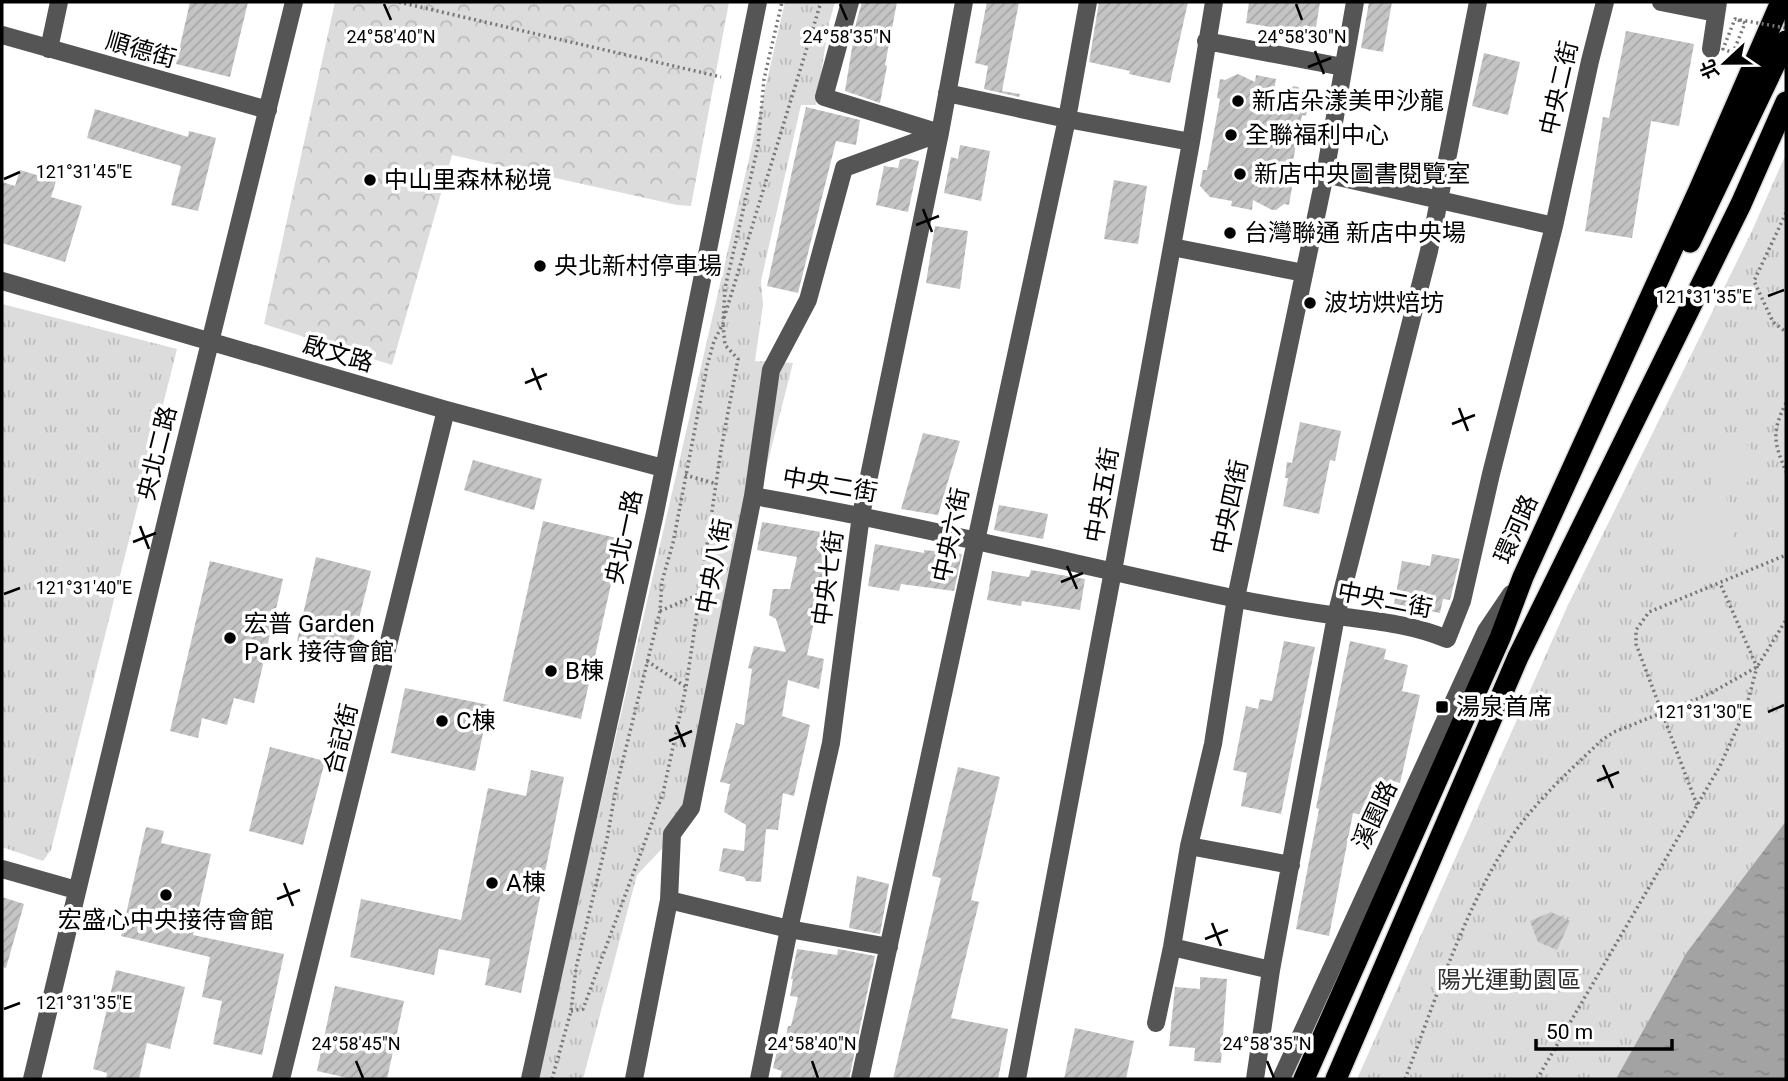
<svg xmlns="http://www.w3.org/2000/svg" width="1788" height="1081" font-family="Roboto,'Noto Sans TC',sans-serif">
  <defs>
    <pattern id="grass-tufts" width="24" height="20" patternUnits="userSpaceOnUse" patternTransform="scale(1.75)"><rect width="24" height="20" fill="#dcdcdc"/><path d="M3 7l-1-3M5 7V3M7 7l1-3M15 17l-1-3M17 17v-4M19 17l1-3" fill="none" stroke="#bbb"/></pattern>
    <pattern id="forest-crowns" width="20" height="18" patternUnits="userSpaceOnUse" patternTransform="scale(1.75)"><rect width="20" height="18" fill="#dcdcdc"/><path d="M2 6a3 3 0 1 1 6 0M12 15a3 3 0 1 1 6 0" fill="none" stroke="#bbb"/></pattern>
    <pattern id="water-ripples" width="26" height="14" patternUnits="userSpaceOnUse" patternTransform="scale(1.75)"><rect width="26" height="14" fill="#a3a3a3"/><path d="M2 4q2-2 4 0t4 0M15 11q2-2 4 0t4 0" fill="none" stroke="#8b8b8b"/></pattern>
    <pattern id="building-hatch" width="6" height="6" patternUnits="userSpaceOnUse" patternTransform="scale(1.75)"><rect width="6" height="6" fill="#c4c4c4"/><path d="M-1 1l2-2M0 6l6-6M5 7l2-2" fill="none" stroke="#a7a7a7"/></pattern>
  </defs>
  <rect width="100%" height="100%" fill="#fff"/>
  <path fill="url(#grass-tufts)" d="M785,2h50l-6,21 -13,82h-15l-40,176 2,24 -8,56 38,2 -41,160 -52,286 -63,66 -54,204h-46z
    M1786,154v667l-99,131 99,127h-429l211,-474 183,-372z
    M2,304l175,45 -126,501 -8,11 -41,-14z"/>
  <path fill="url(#forest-crowns)" d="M335,2h394l-38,204 -14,-1 -225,-50 -60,210 -128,-41z"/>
  <path fill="#dcdcdc" d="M1729,441c46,-1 29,63 -9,38 5,18 16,40 14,58 -5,48 -80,29 -58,-15 10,-21 32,-15 45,-3 -6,-28 -24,-61 8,-78z"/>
  <path fill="url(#water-ripples)" d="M1786,821v258h-170l71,-127z"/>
  <path fill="url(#building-hatch)" d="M190,2h58l-18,75 -54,-13z
    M862,2h35l-12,63 2,1 -7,37 -35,-12 11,-68z
    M987,2h32l-17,89 18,3 -1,3 -35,-8 4,-23 -13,-3z
    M1099,2h89l-18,81 -41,-9 1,-3 -41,-9z
    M1249,2h71l-5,32 -69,-11z
    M1369,2h23l-9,50 -22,-4z
    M1626,31l68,13 -15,82 -28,-5 -19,117 -47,-7 18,-114 6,1z
    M1484,53l36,9 -12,53 -36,-9z
    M1238,74l17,8 1,-7 20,4 -3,17 21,-10 4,1 11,12 -3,17 -4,-1 -14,71 4,1 -3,18 -5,-1 -8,6h-4l-19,-10 -1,10 -21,-4 1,-5 -22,-4 -10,-11 3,-16h4l13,-71 -3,-1 3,-19 5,1z
    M806,107l54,13 -4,25 -20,-4 -38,152 -31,-7z
    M95,109l93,28 1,-6 27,7 -18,73 -27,-6 10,-39 -94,-28z
    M960,145l30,6 -9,50 -37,-8 7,-36 7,2z
    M905,158l14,3 -11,51 -32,-7 8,-39 14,2 2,-8z
    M20,170l36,11 -5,16 31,9 -17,56 -63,-19v-61l13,4z
    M1114,180l33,6 -9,58 -34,-5z
    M935,226l33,5 -8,58 -34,-6z
    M1300,422l41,9 -6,30 -5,-1 -11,54 -36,-8 5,-28h-3l2,-16 5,1z
    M923,433l37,8 -22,74 -37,-6z
    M473,460l69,19 -8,31 -70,-20z
    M999,505l49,9 -5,25 -49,-9z
    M543,521l78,18 -40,180 -78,-18z
    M762,522l71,12 -26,121 17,4 -5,30 -31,-9 -6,36 28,9 -16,71 -11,-3 -5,37 -12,-1 -5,53 -15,-1 -2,-4 -25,-6 4,-23 21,3 2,-26 -22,-13 6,-28 -10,-2 16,-59 8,2 8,-56 -4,-1 6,-22 32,6 -10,-33 -7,-4 4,-26h17l7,-32 -40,-7z
    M875,544l49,9v-3l38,4 -8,37 -53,-7 -2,7 -31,-5z
    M1432,554l28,5 -10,41 -7,-1 -3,14 -46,-9 8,-43 28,5z
    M316,557l55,14 -21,83 -53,-13z
    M210,561l73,18 -29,124 -20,-5 -7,27 -25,-7 -4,20 -28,-7z
    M1031,570l54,9 -5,31 -58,-9 -1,5 -34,-6 5,-29 37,6z
    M1284,641l31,6 -34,167 -40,-8 6,-33 -14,-3 13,-64 12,3 2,-10 12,2z
    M1350,641l36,8 -2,10 24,6 -6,26 18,4 -20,88 -7,-2 -2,9 -14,-3 -7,30 -17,-4 -24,123 -33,-7 23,-120 -3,-1z
    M405,688l84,17 -14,66 -84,-18z
    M270,747l55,14 -22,84 -54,-14z
    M958,767l42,10 -29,123 8,2 -28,116 57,11 -10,50h-105l48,-201 -9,-2z
    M531,770l33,7 -43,216 -36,-8 5,-26 -51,-10 -5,26 -84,-18 11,-58 100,21 27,-132 38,8z
    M146,827l18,4 -3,12 50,11 -18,81 91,19 -22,101 -49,-11 9,-43 -20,-4 8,-40 -89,-21z
    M857,876l32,8 -9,50 -31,-6z
    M2,897l22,7 -18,64 -4,-1z
    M1551,912l19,9 -13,29 -19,-8 -8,-21z
    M797,949l40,6 1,-6 37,7 -26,123h-69l2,-8 -9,-3 4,-17 6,1 5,-26h3l7,-29 -8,-1 3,-17h-2z
    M116,970l69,17 -15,62 -23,-6 -8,36h-33l1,-6 -14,-4z
    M1200,977l27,2 -6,84 -27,-2 1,-13 -26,-2 6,-59 25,2z
    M335,986l69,15 -17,78h-35l-35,-8z
    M1075,1028l59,13 -8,38h-62z"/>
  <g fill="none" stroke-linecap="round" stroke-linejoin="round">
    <defs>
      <path id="highway" d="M1690,242l96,-201
        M1304,1079l196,-441 23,-61 176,-387 82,-188
        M1336,1079l182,-422 223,-453 45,-102"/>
    </defs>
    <use href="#highway" stroke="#dbdbdb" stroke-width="24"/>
    <path stroke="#777" stroke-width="3.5" stroke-dasharray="2 3.5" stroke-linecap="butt" d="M399,2l322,75
      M1786,213l-32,68 19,41 13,10
      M724,318l97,-316
      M1786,403c-15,30 -12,39 0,69
      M685,475l32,9
      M660,611l40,-17
      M647,661l39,26
      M1697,805l-61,-161v-14l13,-18 137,-57
      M571,1011l12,-2 80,-216 23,-106 35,-237 17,-91 -13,-14 -2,-20
      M552,1079l19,-68 5,-43 31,-129 9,-51 44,-177 2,-30 11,-38 34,-177 7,-25 9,-17 2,-36 33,-142 6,-67 18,-77
      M1405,1079c30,-77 56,-161 100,-232 25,-41 62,-74 97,-107l12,-8 95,-38 48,-27 29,-47
      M1537,1079l183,-313 26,-58 11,-41 -37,-84"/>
    <path stroke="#555" stroke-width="18" d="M850,2l-26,95 116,36
      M1661,2l55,11
      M2,35l266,75
      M1206,41l137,26
      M49,49l10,-47
      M1711,49l7,-47
      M947,93l120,26 124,23
      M1325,174l229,52
      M1172,247l132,26
      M2,281l444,129 217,58
      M753,496c162,28 320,68 480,102 34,7 70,13 105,18 36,5 74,8 109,23l15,-38 29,-127 63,-248 36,-165 15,-59
      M1189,846l102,19
      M2,869l74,21
      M669,900l120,29 100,18
      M1172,947l99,23 65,-354 93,-365 49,-249
      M1156,1023l16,-76 17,-101 24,-102 23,-146 89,-424 30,-172
      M32,1079l143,-595 119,-482
      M281,1079l165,-669
      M530,1079l125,-566 103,-511
      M634,1079l35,-179 3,-66 19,-26 62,-312 18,-126 37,-70 36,-132 96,-35
      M759,1079l30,-150 42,-186 30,-228 79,-382 24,-131
      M860,1079l207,-960 21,-117
      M1017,1079l96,-508 78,-429 23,-140
      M1255,1079l16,-109
      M1281,1079l205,-448 25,-37"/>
    <use href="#highway" stroke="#000" stroke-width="21"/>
    <path stroke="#777" stroke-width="3.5" stroke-dasharray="2 3.5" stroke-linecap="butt" d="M1738,20l7,3 -12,30 -10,-4 12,-30 51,9"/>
  </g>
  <path fill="none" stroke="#000" stroke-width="2.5" d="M384,4l7,16M840,4l7,16M1296,4l6,16M1315,51l9,23M1308,67l23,-9M4,179l16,-7M923,209l9,23M916,225l23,-9M1768,296l16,-6M532,368l9,22M525,383l22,-9M1459,408l9,23M1452,424l23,-9M140,526l9,23M133,542l23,-9M1067,566l10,23M1061,582l22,-9M4,594l16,-6M1768,712l16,-7M676,725l9,22M669,741l23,-10M1603,765l10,23M1597,781l22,-9M284,883l9,23M277,899l23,-9M1212,923l9,23M1205,939l23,-9M4,1009l16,-6M356,1061l7,17M812,1061l6,17M1267,1061l7,17"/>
  <g fill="#000" stroke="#fff" stroke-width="2.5">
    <circle cx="1238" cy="101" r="7"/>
    <circle cx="1231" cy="135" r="7"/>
    <circle cx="1240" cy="174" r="7"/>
    <circle cx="370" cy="180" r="7"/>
    <circle cx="1230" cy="233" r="7"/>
    <circle cx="540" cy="266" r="7"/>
    <circle cx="1310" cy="303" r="7"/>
    <circle cx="230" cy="638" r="7"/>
    <circle cx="551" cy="671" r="7"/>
    <rect x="1435" y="700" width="14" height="14" rx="3.5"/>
    <circle cx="442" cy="721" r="7"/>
    <circle cx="492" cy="883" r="7"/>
    <circle cx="166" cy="895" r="7"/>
  </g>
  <g text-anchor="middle" stroke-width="7" stroke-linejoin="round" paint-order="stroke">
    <g font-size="24" fill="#000" stroke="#fff">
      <text transform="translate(141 50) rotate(16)" y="8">順德街</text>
      <text transform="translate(1559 88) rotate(-77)" y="8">中央二街</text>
      <text transform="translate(338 354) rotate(16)" y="8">啟文路</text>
      <text transform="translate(157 453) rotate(-76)" y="8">央北二路</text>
      <text transform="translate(830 485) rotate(10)" y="8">中央二街</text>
      <text transform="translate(1102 495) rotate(-80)" y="8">中央五街</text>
      <text transform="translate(1230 507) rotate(-78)" y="8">中央四街</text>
      <text transform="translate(1516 529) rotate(-66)" y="8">環河路</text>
      <text transform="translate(951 535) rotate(-78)" y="8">中央六街</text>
      <text transform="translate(624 537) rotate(-78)" y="8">央北一路</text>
      <text transform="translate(714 566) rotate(-79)" y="8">中央八街</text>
      <text transform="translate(828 578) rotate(-82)" y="8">中央七街</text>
      <text transform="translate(1385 600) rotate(11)" y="8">中央二街</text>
      <text transform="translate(341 739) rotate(-76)" y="8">合記街</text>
      <text transform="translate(1375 815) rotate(-65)" y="8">溪園路</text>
    </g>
    <g font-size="24" fill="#000" stroke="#fff" text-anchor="start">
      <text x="1252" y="109">新店朵漾美甲沙龍</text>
      <text x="1245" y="143">全聯福利中心</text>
      <text x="1254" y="182">新店中央圖書閱覽室</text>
      <text x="384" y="188">中山里森林秘境</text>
      <text x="1244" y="241">台灣聯通 新店中央場</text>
      <text x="554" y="274">央北新村停車場</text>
      <text x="1324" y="311">波坊烘焙坊</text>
      <text x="244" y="632">宏普 Garden<tspan x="244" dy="28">Park 接待會館</tspan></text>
      <text x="565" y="679">B棟</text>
      <text x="1456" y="715">湯泉首席</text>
      <text x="456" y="729">C棟</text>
      <text x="506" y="891">A棟</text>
      <text x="166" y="928" text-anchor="middle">宏盛心中央接待會館</text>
    </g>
    <g font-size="24" fill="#333" stroke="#fff">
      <text x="1509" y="988">陽光運動園區</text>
    </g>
  </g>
  <g font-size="18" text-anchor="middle" fill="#000" stroke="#fff" stroke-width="7" stroke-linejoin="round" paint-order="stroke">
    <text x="847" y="43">24°58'35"N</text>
    <text x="1302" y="43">24°58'30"N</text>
    <text x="391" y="43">24°58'40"N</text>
    <text x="84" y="178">121°31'45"E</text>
    <text x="1704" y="303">121°31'35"E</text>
    <text x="84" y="594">121°31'40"E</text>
    <text x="1704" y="718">121°31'30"E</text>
    <text x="84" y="1009">121°31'35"E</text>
    <text x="356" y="1050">24°58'45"N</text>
    <text x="812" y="1050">24°58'40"N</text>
    <text x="1267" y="1050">24°58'35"N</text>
  </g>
  <rect width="1788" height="1081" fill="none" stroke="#000000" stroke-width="7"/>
  <g transform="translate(1725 63) rotate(248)" stroke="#ffffff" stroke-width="5" paint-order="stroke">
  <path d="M0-5L12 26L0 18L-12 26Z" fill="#000000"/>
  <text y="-10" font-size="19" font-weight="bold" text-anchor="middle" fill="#000000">北</text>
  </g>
  <path d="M1536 1039v10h136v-10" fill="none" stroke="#000000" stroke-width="3.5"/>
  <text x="1546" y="1039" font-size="21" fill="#000000" stroke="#ffffff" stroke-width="5" paint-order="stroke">50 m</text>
</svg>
